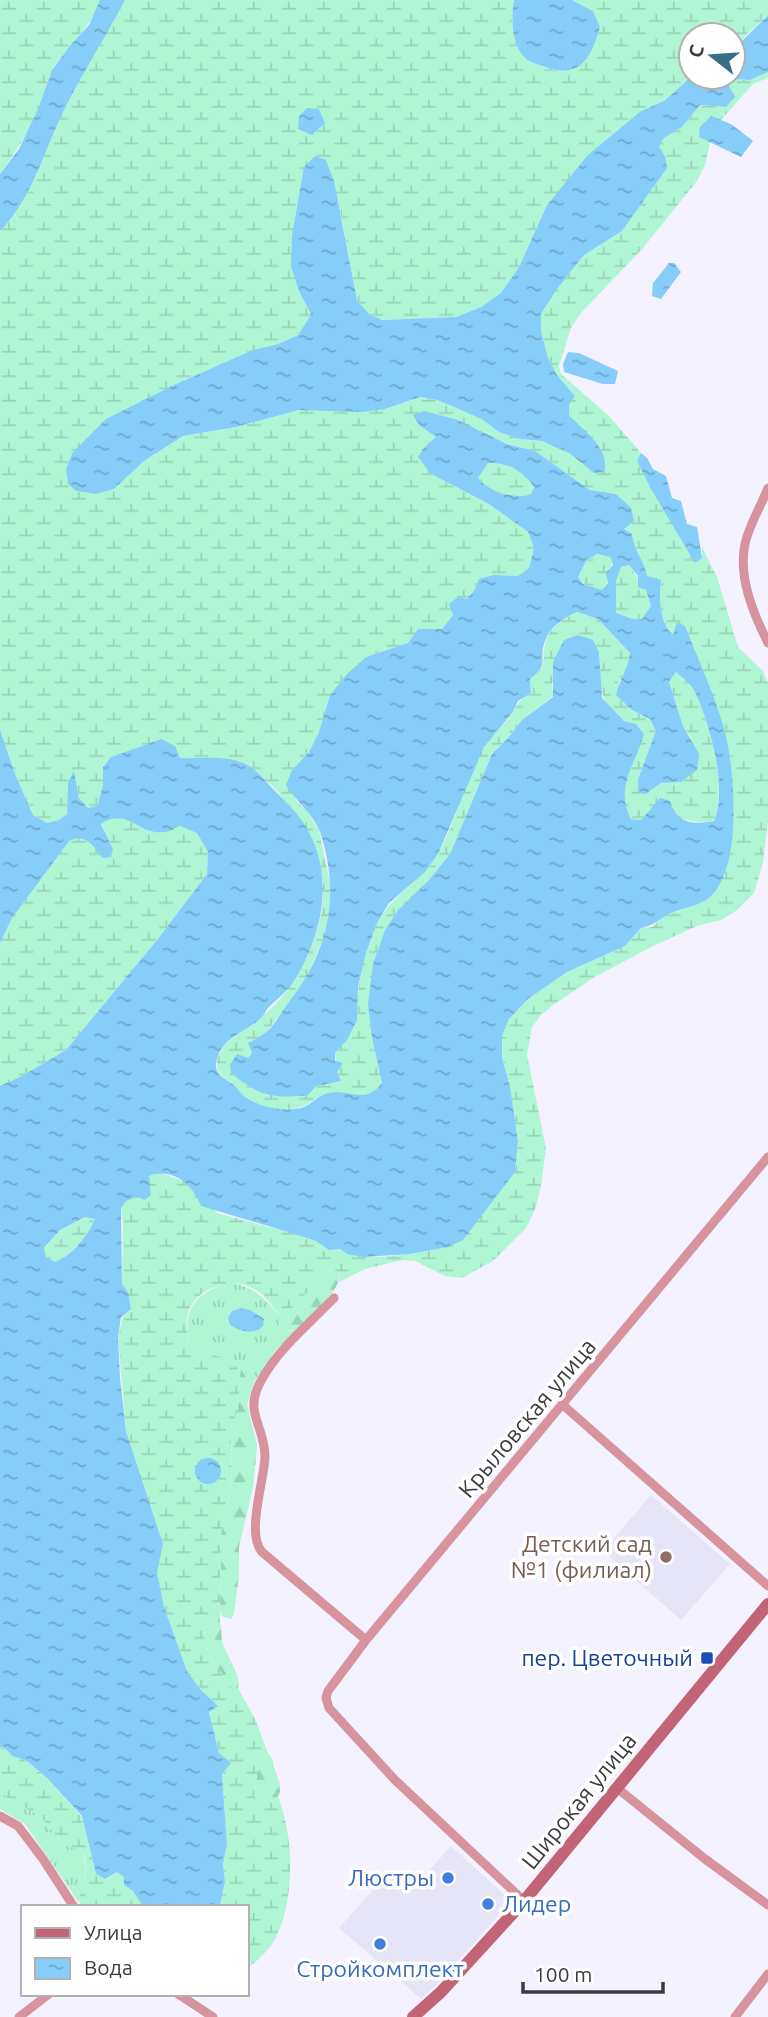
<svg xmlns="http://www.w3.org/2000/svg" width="768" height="2017" font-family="Ubuntu,sans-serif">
  <defs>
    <pattern id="grass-tufts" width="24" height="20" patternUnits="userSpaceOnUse" patternTransform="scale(1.75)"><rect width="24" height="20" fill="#b0f6d5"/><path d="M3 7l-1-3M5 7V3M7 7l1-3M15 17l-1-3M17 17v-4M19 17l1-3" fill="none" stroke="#98d4b8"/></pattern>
    <pattern id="forest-firs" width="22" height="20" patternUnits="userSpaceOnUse" patternTransform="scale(1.75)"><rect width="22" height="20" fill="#b0f6d5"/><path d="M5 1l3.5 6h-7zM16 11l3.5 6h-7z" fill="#98d4b8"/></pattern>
    <pattern id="wetland-marsh" width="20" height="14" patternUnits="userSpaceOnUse" patternTransform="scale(1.75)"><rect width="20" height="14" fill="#b0f6d5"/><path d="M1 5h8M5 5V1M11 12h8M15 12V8" fill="none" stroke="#98d4b8"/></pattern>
    <pattern id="water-ripples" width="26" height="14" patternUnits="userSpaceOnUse" patternTransform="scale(1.75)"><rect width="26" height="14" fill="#86cdfa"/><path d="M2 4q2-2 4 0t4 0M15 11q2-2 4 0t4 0" fill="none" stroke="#6fa8cc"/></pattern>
  </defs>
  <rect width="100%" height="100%" fill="#f3f2fe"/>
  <path fill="#e6e5f8" d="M651,1495l79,69 -49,56 -78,-69z
    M451,1846l60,55 -71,80 -19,18 -82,-71 48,-54 22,19z"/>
  <path fill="url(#grass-tufts)" d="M228,1282c29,6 35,15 54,36l-3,7 9,6 8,-1 -21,21 -21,31v-9l-8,-7 -7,20 -17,-29 -14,-4 -19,-10c-7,-35 7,-49 39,-61z
    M0,1791l11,10 28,14 25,30 18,5 4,17 -7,36 -54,-79 -25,-15z"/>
  <path fill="url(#forest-firs)" d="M330,1269l5,1 5,4c-2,22 -30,41 -44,56h-13l-4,-5 3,-7z
    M246,1366l8,7v9l-7,23 10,39 -1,14 -3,30 -14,59v28l-5,39 -3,5 -9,-3 -2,-5 1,-77 11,-54 -1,-47 7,-25 2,-33 2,-7z
    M209,1618l11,5c2,6 1,11 2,17 2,13 20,34 16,48h-6c-13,-19 -38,-47 -23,-70z
    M268,1753c6,6 4,10 7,17 5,15 10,21 -3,33h-11l-7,-7 5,-35 4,-7z"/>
  <path fill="url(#wetland-marsh)" d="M0,0h100c-9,28 -30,43 -46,67 -7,12 -10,28 -15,41 -10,24 -24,45 -39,66z
    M125,0h389c-3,17 -3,45 11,58 5,5 13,6 19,9 36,13 48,-10 56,-40l-7,-16 -21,-11h196v15l-21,19 -14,18v-17h-42v42l-27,24 -23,10 -20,18 -74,76 -28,62 -18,26 -20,14 -25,10 -75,3 -12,-6 -12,-14 -17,-90 -41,81 12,25 -13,19 -20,9 -25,6 -184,134 7,7 20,3 18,-5 30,-28 39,-25 53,-9 63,-17 86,-1 35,-12 17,3 22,9 24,11 16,12 21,7 22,2 27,12 13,11 19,-15 -32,-34v-10l6,-9 -18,-21 -9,-17 -7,-27v-17l16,-25 27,-34 38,-24 43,-75 -6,-9 5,-9 18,-11 18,-22 26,2 3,-21 5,-7 16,1 18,-8v6l-15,6 -32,36 -10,-4 -12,21 11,5 -5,23 -8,16 -54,67 -63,66 -9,14 -12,38 2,8 48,42 32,37 -4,9 65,96v-11l15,30 21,70 25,24 5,12v139l-5,41 -9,30 -18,18 -15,9 -24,6 -44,20 -60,32 -41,28 -11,9 -9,12 -5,28 19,93 -5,38 -5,21 -10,21 -33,33 -31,17 -17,-2 -30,-15 -13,-1 -37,9 -26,13 1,-8 -5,-4 -5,-1 -48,49c-7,-8 -14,-19 -22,-25 -22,-18 -59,-9 -71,17 -4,11 -2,22 0,33l19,10 14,4 14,9 4,9 -2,33 -7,25 1,47 -11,54 -1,89 -11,-4c-15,22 10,50 23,69h6l17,31 13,34 -5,1 -4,7 -5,35 8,7h10l6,-6c16,38 17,102 -2,140 -6,13 -18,23 -29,32v-62h-27l5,-25 -2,-18 4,-19 -5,-71 9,-11 -12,-10 -10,-41 8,-7 -17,-16 -13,-18 -23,-64 -8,-34 7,-29 -37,-113 -8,-93 10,-46 -6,-8 1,-59 -2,-17 5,-7 11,-4 12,-21 10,-4 27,10 31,31 71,19 28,9 13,9 11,-1c18,14 64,6 85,1l90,-78 3,-31 -8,-55 -8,-28v-22l7,-17 19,-20 39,-27 58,-26 16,-18 11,-1 11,-10 45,-18c6,-18 24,-60 25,-76 4,-71 -22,-133 -48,-197l-12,10c-14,-13 -14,-38 -12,-55l-15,-4c-2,-17 -12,-26 -14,-43l-9,-5 -7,-35 -26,-4 -55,-39 -28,-7 -49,-24 -44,-6 5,11 18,12 -13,11 7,26 58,30 39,28 6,16 -5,20 -11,8 -24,-1 -15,4 -5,12 -32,38h-23l-11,14 -42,14 -36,38 -11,37 -10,20 -17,18 4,31 10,9 13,20 12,58 -3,40 -24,55 -41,54 -14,6 3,10 -4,5 68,28 14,-4 7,-11 -2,-18c25,-27 18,-35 24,-68 3,-21 9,-42 18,-61 14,-30 46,-43 62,-72 18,-33 26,-71 44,-103 8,-14 22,-24 30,-37 7,-11 6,-12 18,-19l-1,-14c18,-12 11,-17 15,-35 3,-16 18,-25 32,-32l21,7 32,34 -3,17 -9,13 14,27 18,9 6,12 -18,48 8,15 15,-11 20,-1 10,-44 -8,-12 -14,-44 7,-10c6,6 15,12 19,20 16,33 32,95 19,129 -25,5 -39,-7 -62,-14l-11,13 -10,-1 -7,-12 1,-18 5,-23 10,-20 -4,-22c-39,-8 -35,-39 -37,-72l-47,30 1,14 -31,24 -14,18 -16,16 -42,100 -22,27 -56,157 10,45c-18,23 -32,5 -53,10 -11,2 -18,11 -28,14 -18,6 -46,0 -60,-13 -2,-2 -4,-6 -6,-8 -10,-9 -22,-11 -17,-28 5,-20 28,-27 42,-39 4,-3 18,-18 22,-22 46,-58 60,-134 6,-192 -7,-9 -16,-21 -26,-27 -11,-7 -56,-15 -71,-19l-11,-1 -19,-19 -50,18 -8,10v19l-6,20 -9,2 -9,-10 -5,-26 -6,10 -1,32 -8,6 -12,3 -14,-8 -18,-41 -15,-44v-499c29,-30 42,-72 58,-108 19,-41 46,-83 67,-123z
    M488,463c20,-1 34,8 46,24l-3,7c-17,6 -42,-2 -54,-16z
    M597,554l13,3c4,12 0,24 -8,33 -11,-1 -18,-4 -24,-13l8,-16z
    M629,565l17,25 5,16 -9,13h-9l-17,-6v-32l5,-14z
    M112,817h12l19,11 37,-3 17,7 11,20 -1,22 -50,66 -91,110 -44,26 -22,10v-143l12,-25 58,-78 10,-3 8,2 7,10h18l-12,-26z
    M85,1217l10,1c-9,19 -21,35 -40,44l-9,-5 -2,-8 16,-19z
    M4,1747l8,9 15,5 20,17 35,39 14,57 10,5 11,-7 7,5 19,30h-62c-5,-13 5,-26 5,-40 0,-5 -2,-11 -4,-17l-18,-5 -25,-30 -28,-14 -11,-10v-43z"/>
  <path fill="url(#water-ripples)" fill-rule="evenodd" d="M100,0h25c-21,41 -48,81 -67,123 -16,36 -29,79 -58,108v-57l19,-25 19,-40 14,-39 17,-23 20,-22z
    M514,0h58l21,11 7,16c-8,30 -20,53 -55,40 -7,-3 -15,-4 -20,-9 -14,-13 -14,-41 -11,-58z
    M768,15v57l-18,8 -17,-1 -4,7 6,11 -9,10 -26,-2 -18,22 -18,11 -5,9 6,9 2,12 -45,63 -38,24 -27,34 -16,25v17l7,27 9,17 18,21 -6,9v10c14,15 42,34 35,57l-10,1 -25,-20 -27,-12 -22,-2 -21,-7 -16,-12 -24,-11 -22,-9 -17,-3 -35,12 -23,3 -63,-2 -63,17 -53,9 -39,25 -30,28 -18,5 -20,-3 -8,-7 -2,-15 7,-17 33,-33 66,-33 81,-36 25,-6 20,-9 13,-20 -12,-24 -8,-25 1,-30 12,-69 11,-11 11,4 8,21 23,119 12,14 13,6 74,-3 25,-10 20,-14 18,-26 28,-62 41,-50 53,-44 23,-10 27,-24h12l5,5 9,-2 3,-3h13l2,-29z
    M307,108l12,1 6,14 -13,12 -14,-6 1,-13z
    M711,116l20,8 22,17 -12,16 -42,-20 1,-10z
    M669,263h5l7,9 -20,27 -9,-3 1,-13z
    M568,352l11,1 39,18 -3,13h-12l-39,-12 -1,-8z
    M424,411l34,9 49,24 28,7 55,39 26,4 15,14 3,13 -10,8 8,5c2,17 12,26 15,42l14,4c-2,17 -2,43 12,55l4,-13 8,4c14,35 30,70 40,106 10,40 18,137 -16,166 -9,7 -25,10 -35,14 -13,5 -20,14 -33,16l-16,18 -58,26 -39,27 -19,20 -7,17v22l8,28 8,55 -3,31 -52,68 -15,7 -39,7 -46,3 -16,-3 -7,-5 -11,1 -13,-9 -28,-9 -87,-26c-8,-21 -28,-39 -52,-30l2,19 -6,5 -8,-3 -11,4 -5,7 1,76 6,8 3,17 -10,8 -3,21 2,40 6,53 37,113 -6,29 7,34 23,64 13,18 18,17 -9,6 10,41 12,10 -9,11 5,71 -4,19 2,18 -5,24 -77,1 -10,-16 -9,-6v-8l-7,-5 -12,7 -9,-5 -14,-58 -35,-38 -20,-17 -15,-5 -8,-9 -4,1v-662l22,-10 44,-26 91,-110 50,-66 1,-22 -11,-19 -17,-7c-4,1 -11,6 -15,6 -27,4 -37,-26 -64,-8l12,25 -2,8 -8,1c-11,-12 -15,-24 -33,-18l-58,78 -12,25v-213l15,44 18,41 14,8 12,-3 8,-6 1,-32 6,-11 5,27 9,10 9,-2 6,-20v-19l8,-10 50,-18 14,7 5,12c22,1 42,-3 63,5 12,4 23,19 32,28 8,8 18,17 25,27 36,48 25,112 -4,160 -8,13 -19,21 -29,31 -2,3 -3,7 -6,9 -13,13 -36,18 -43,38 -7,19 6,21 16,29 4,4 6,8 11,12 15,10 38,15 56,11 10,-3 17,-13 28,-15 21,-5 35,13 53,-10l-10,-45 -4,-34 5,-40 12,-34 13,-20 30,-29 22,-27 42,-100 16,-16 14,-18 31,-23v-35l11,-22 14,-5 15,5 6,12 3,46 22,23 12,3 8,10c-8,30 -30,53 -13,85l10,1 19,-22 10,3c7,23 23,24 44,20 14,-33 -4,-97 -19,-129 -4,-8 -13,-14 -19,-20l-7,10 14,44 16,28 -2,16 -16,12 -20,1 -15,11 -8,-2v-13l18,-48 -6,-12 -18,-9 -16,-15c3,-15 12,-26 14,-42l-32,-34 -21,-7c-13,6 -27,14 -32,29 -7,18 5,24 -15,38l1,14 -13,8 -5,11 -29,35 -46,107 -13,18 -36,31 -12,20 -11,30 -8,34 -1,33 -10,20 -12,13v8l8,2 -6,9 4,9 -25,5 -8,9c-35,4 -49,1 -77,-22l-1,-8 7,-11 11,4 4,-5 -4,-10c25,-11 26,-21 41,-41 40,-52 52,-106 31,-170 -7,-18 -24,-31 -34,-47l6,-15 17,-18 10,-20 11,-37 17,-21 19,-17 42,-14 10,-14h24l11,-14 -4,-11 9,-7 9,2 7,-8 5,-12 15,-4 24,1 11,-8 5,-20 -6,-16 -39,-28 -58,-30 -13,-17 6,-9 12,-11 -17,-12 -6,-10zM488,463c20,-1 34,8 46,24l-3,7c-16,6 -42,-2 -53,-16zM597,554l13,3 3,8 -7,8 2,10 -6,7 -19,-6 -5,-7 8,-16zM629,565l9,11v11l8,3 5,16 -9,13h-9l-17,-6v-32l5,-14zM85,1217l10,2c-9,18 -21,35 -40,43l-9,-5 -2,-9 16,-18z
    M641,453l6,5 6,11 13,7 6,22 9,3 6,23 10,3 5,31 -7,5 -44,-74 -14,-28z
    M241,1308l9,2 14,9 -1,7c-10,10 -22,5 -33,-1l-2,-7 4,-7z
    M195 1471a13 13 0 1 1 26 0a13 13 0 1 1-26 0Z"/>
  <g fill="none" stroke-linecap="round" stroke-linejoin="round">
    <path stroke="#d7949f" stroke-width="9" d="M768,488c-7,18 -19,37 -23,56 -7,33 8,69 23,99
      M334,1298c-24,25 -55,50 -72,81 -20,34 3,45 3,78 -1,24 -19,77 -3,95l104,88
      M563,1405l205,181
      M617,1788l88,71 63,46
      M0,1816l18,10 25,33 31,48
      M524,1901l-129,-121 -66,-72 -3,-10 2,-7 38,-51 402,-483
      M178,1994l35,23
      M19,2017l30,-23
      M735,2017l33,-43"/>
    <path stroke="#c26376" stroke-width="12" d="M413,2017l28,-25 83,-91 244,-297"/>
  </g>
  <circle fill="#8d6e63" stroke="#fff" stroke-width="2.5" cx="666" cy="1557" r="7"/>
  <rect fill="#1a4fb4" stroke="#fff" stroke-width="2.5" x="700" y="1651" width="14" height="14" rx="3.5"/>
  <g fill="#3f7fe0" stroke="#fff" stroke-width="2.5">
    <circle cx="448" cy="1878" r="7"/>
    <circle cx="488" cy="1904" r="7"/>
    <circle cx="380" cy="1944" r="7"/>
  </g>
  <g text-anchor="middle" stroke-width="7" stroke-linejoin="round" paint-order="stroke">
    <g font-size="23" fill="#3b3b3f" stroke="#fff">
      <text transform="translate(527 1418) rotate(-50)" y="8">Крыловская улица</text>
      <text transform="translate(579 1801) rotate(-51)" y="8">Широкая улица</text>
    </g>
    <g font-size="23" fill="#785e54" stroke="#fff" text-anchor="end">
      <text x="652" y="1552">Детский сад<tspan x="652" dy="26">№1 (филиал)</tspan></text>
    </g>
    <g font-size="23" fill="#164399" stroke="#fff" text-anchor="end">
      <text x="693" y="1666">пер. Цветочный</text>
    </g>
    <g font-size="23" fill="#366cbe" stroke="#fff" text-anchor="end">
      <text x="434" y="1886">Люстры</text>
      <text x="502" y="1912" text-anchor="start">Лидер</text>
      <text x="380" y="1977" text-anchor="middle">Стройкомплект</text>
    </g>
  </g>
  <rect x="21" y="1905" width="228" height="91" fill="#ffffff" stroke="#b1b1b2" stroke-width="2"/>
  <rect x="35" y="1928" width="35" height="10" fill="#c26376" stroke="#b1b1b2" stroke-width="2"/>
  <text x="84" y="1940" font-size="21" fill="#3b3b3f">Улица</text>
  <rect x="35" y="1958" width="35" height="21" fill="url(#water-ripples)" stroke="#b1b1b2" stroke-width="2"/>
  <text x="84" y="1975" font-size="21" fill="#3b3b3f">Вода</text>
  <g transform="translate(712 56) rotate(287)"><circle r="33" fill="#ffffff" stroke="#b1b1b2" stroke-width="2"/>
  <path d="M0-5L12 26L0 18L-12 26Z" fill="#376f89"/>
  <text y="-10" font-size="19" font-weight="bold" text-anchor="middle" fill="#3b3b3f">С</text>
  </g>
  <path d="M523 1982v10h140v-10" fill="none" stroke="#3b3b3f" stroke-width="3.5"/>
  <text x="534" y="1982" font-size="21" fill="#3b3b3f" stroke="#ffffff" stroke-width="5" paint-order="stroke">100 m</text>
</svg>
